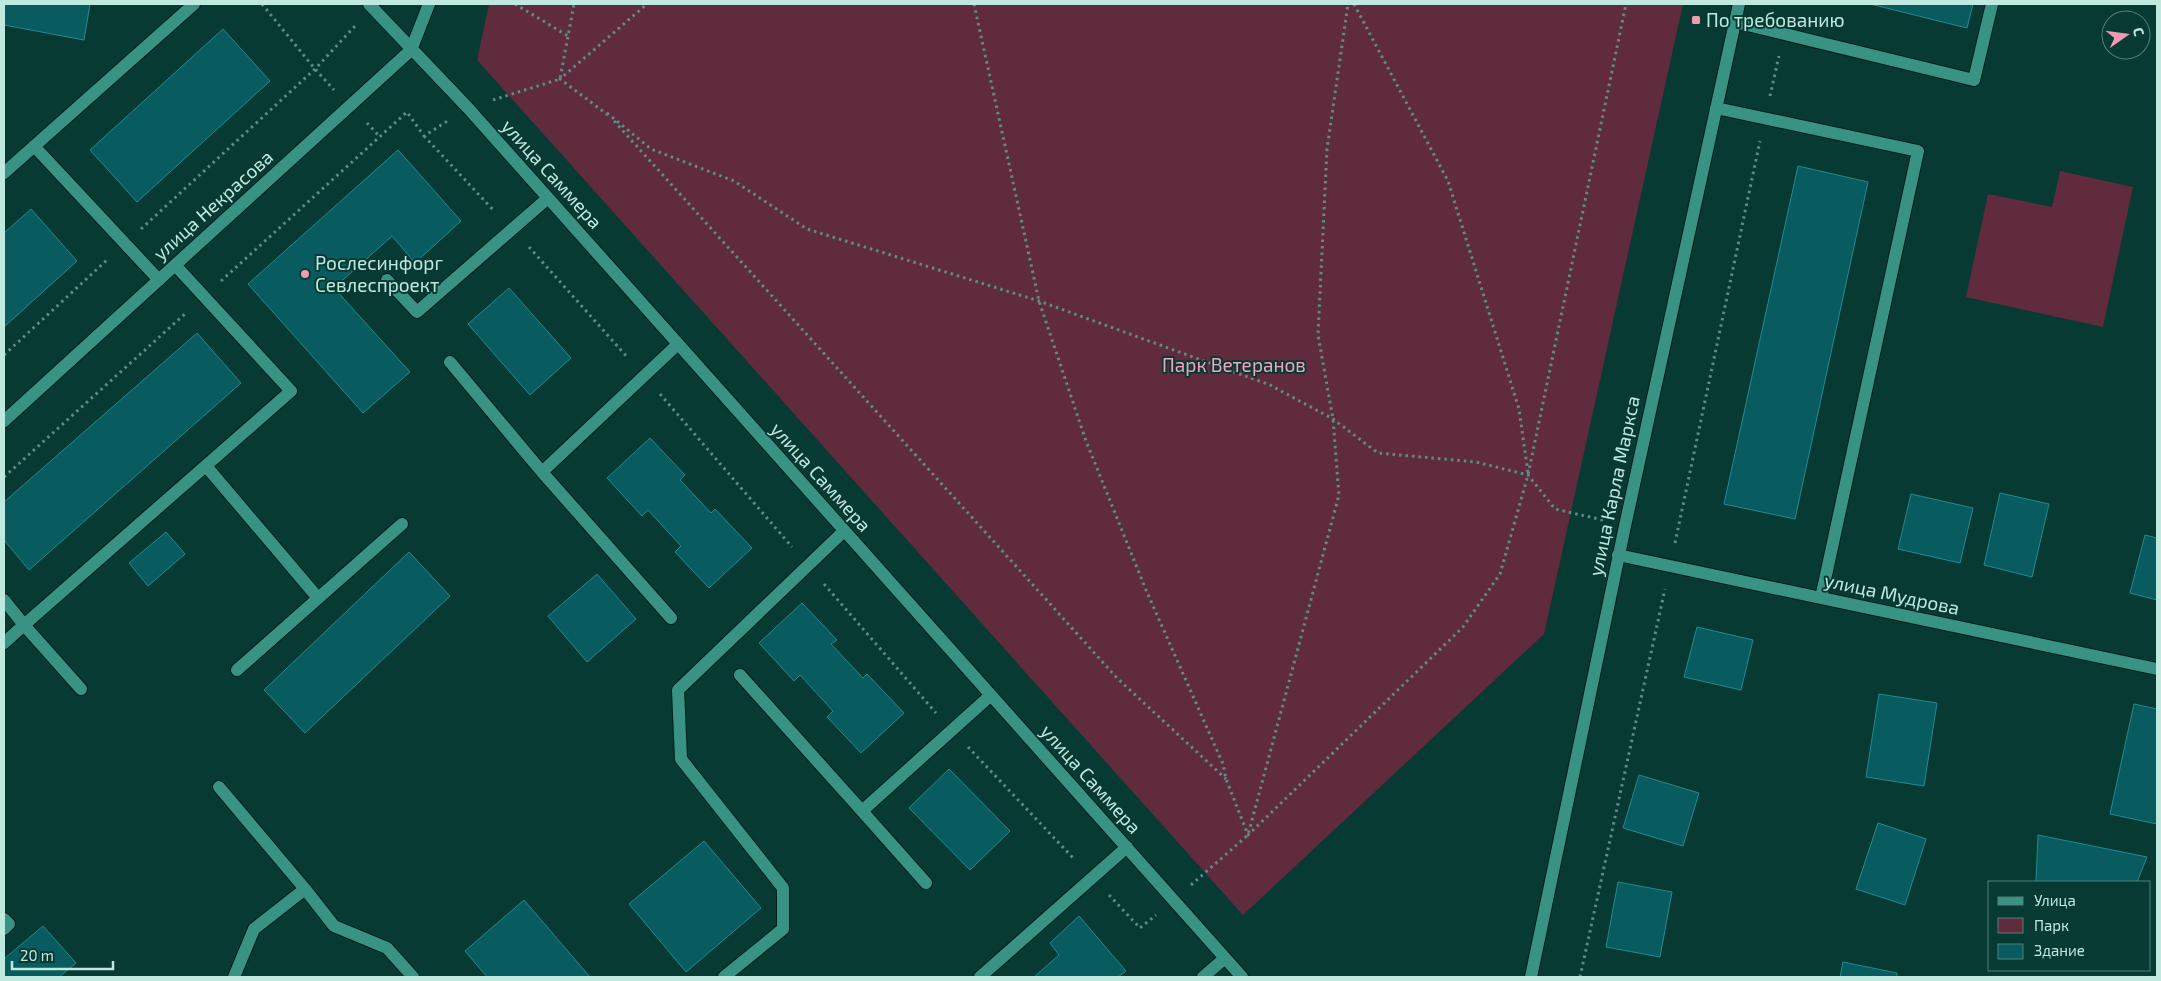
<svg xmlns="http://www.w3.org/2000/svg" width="2161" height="981" font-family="'Exo 2',sans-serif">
  <rect width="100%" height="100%" fill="#073a33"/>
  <path fill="#602b3c" d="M489,4h1194l-139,630 -301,281 -766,-855z
    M2060,171l73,16 -30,140 -137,-30 22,-103 64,13z"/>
  <path fill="#085b5f" stroke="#25898f" d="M4,4h86l-6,36 -80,-15z
    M1870,4h103l-6,24z
    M223,29l47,52 -133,121 -47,-52z
    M398,150l63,71 -46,42 -23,-27 -58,52 76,84 -47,41 -115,-129z
    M1798,166l70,16 -73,337 -71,-15z
    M31,209l46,52 -73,66v-94z
    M509,288l62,70 -41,37 -62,-71z
    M197,333l44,50 -212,187 -25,-30v-38z
    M650,438l35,37 -5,5 31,33 4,-4 37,39 -43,40 -34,-36 6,-6 -33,-36 -6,6 -35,-38z
    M2000,493l49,11 -17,73 -48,-12z
    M1911,494l62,14 -13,55 -62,-14z
    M166,532l19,22 -37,32 -19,-23z
    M2145,535l12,3v62l-27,-7z
    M409,552l41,44 -145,137 -41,-43z
    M597,574l39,45 -49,43 -39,-46z
    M802,603l35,37 -6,4 32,34 4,-4 37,39 -43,40 -34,-36 6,-6 -33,-36 -6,6 -35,-38z
    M1697,627l56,13 -12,50 -57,-13z
    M1879,694l58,9 -13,83 -58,-9z
    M2134,704l23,5v115l-47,-10z
    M949,769l61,62 -40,39 -61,-62z
    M1639,775l60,18 -16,53 -60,-18z
    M1878,823l48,16 -21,66 -49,-16z
    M2038,835l109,22 -10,25h-101z
    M704,841l57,67 -75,64 -57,-68z
    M1618,882l54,10 -12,65 -54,-10z
    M524,900l66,77h-103l-22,-26z
    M1079,916l47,55 -8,6h-84l25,-22 -9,-12z
    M43,926l33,37 -17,14h-55v-18z
    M1843,962l54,11v4h-57z"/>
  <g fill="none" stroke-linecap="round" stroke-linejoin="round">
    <defs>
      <path id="minor" d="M369,4l99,104 774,869
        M1735,22l239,58 18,-76
        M1716,108l202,43 -97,447
        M34,146l125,134
        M4,173l190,-169
        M387,280l30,32 131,-114
        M450,362l92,110
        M4,421l407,-371 18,-46
        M206,466l112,132
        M1618,555l539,114
        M4,600l20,25 267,-234 -116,-126
        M671,618l-129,-146 136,-128
        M4,643l20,-18 57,64
        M237,670l165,-146
        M740,675l122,136
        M219,787l86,102
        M926,883l-64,-72 129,-116
        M4,919l5,5 -5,5
        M234,977l20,-48 51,-40 29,37 53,22 26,29
        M724,977l59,-48v-41l-102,-129 -3,-69 166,-159
        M980,977l147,-130
        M1203,977l22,-19
        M1531,977l94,-451 114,-522"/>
    </defs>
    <use href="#minor" stroke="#031f1b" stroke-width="14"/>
    <path stroke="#5e8c84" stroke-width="3" stroke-dasharray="2.5 4" stroke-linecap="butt" d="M262,4l53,65 19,21
      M515,4l53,32
      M974,4l65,297 47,140 60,149 77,174 3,15 22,56 215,-208 37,-53 28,-99 98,-471
      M1354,4l94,177 71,228 9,64
      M1770,96l9,-40
      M493,100l67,-21 14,-75
      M607,113l44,36 83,32 73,48 232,72 231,84 63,34 45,34 98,9 52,13 27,34 48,11
      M608,115l-48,-36 87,-75
      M614,121l503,557 109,101
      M367,123l13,14
      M424,136l71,76
      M141,229l174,-160 41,-44
      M529,247l99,111
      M221,281l186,-169 17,24 25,-16
      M4,355l103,-95
      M660,394l132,153
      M4,477l183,-165
      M1675,543l85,-402
      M824,584l112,129
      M968,747l107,113
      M1191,885l57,-50 91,-340 -6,-76 -15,-84 9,-186 21,-145
      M1109,895l31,33 16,-13
      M1580,977l85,-388"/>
    <use href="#minor" stroke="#399385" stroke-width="12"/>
  </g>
  <g fill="#f19ab3" stroke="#073a33" stroke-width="2">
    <rect x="1691" y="15" width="10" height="10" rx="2.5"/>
    <circle cx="305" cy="274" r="5"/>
  </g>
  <g text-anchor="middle" stroke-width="4" stroke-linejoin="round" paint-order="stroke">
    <g font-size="19" fill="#bfe8df" stroke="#073a33" text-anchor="start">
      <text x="1706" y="27">По требованию</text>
      <text x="315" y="270">Рослесинфорг<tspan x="315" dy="22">Севлеспроект</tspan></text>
    </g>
    <g font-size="19" fill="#bfe8df" stroke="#073a33">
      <text transform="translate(552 174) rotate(48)" y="7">улица Саммера</text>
      <text transform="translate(213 205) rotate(-42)" y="7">улица Некрасова</text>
      <text transform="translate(821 477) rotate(48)" y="7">улица Саммера</text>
      <text transform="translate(1614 486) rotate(-78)" y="7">улица Карла Маркса</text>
      <text transform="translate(1892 594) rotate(12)" y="7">улица Мудрова</text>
      <text transform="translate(1091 779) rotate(48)" y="7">улица Саммера</text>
    </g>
    <g font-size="19" fill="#f8a2bb" stroke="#073a33">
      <text x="1234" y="372">Парк Ветеранов</text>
    </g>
  </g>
  <rect width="2161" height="981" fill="none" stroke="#bfe8df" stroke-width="10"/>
  <rect x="1988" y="881" width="162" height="90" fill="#073a33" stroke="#518078"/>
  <rect x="1998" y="897" width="25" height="8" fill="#399385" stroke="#518078"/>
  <text x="2034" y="906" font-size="15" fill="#bfe8df">Улица</text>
  <rect x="1998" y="918" width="25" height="15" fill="#602b3c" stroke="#518078"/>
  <text x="2034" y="931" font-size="15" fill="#bfe8df">Парк</text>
  <rect x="1998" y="944" width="25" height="15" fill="#085b5f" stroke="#518078"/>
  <text x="2034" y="956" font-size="15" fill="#bfe8df">Здание</text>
  <g transform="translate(2126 35) rotate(76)"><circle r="24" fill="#073a33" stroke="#518078"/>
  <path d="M0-4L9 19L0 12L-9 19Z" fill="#f19ab3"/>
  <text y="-8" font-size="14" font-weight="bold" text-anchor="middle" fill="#bfe8df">С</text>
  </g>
  <path d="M12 961v8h101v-8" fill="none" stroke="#bfe8df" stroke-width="2.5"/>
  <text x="20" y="961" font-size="15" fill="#bfe8df" stroke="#073a33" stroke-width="4" paint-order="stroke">20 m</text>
</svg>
